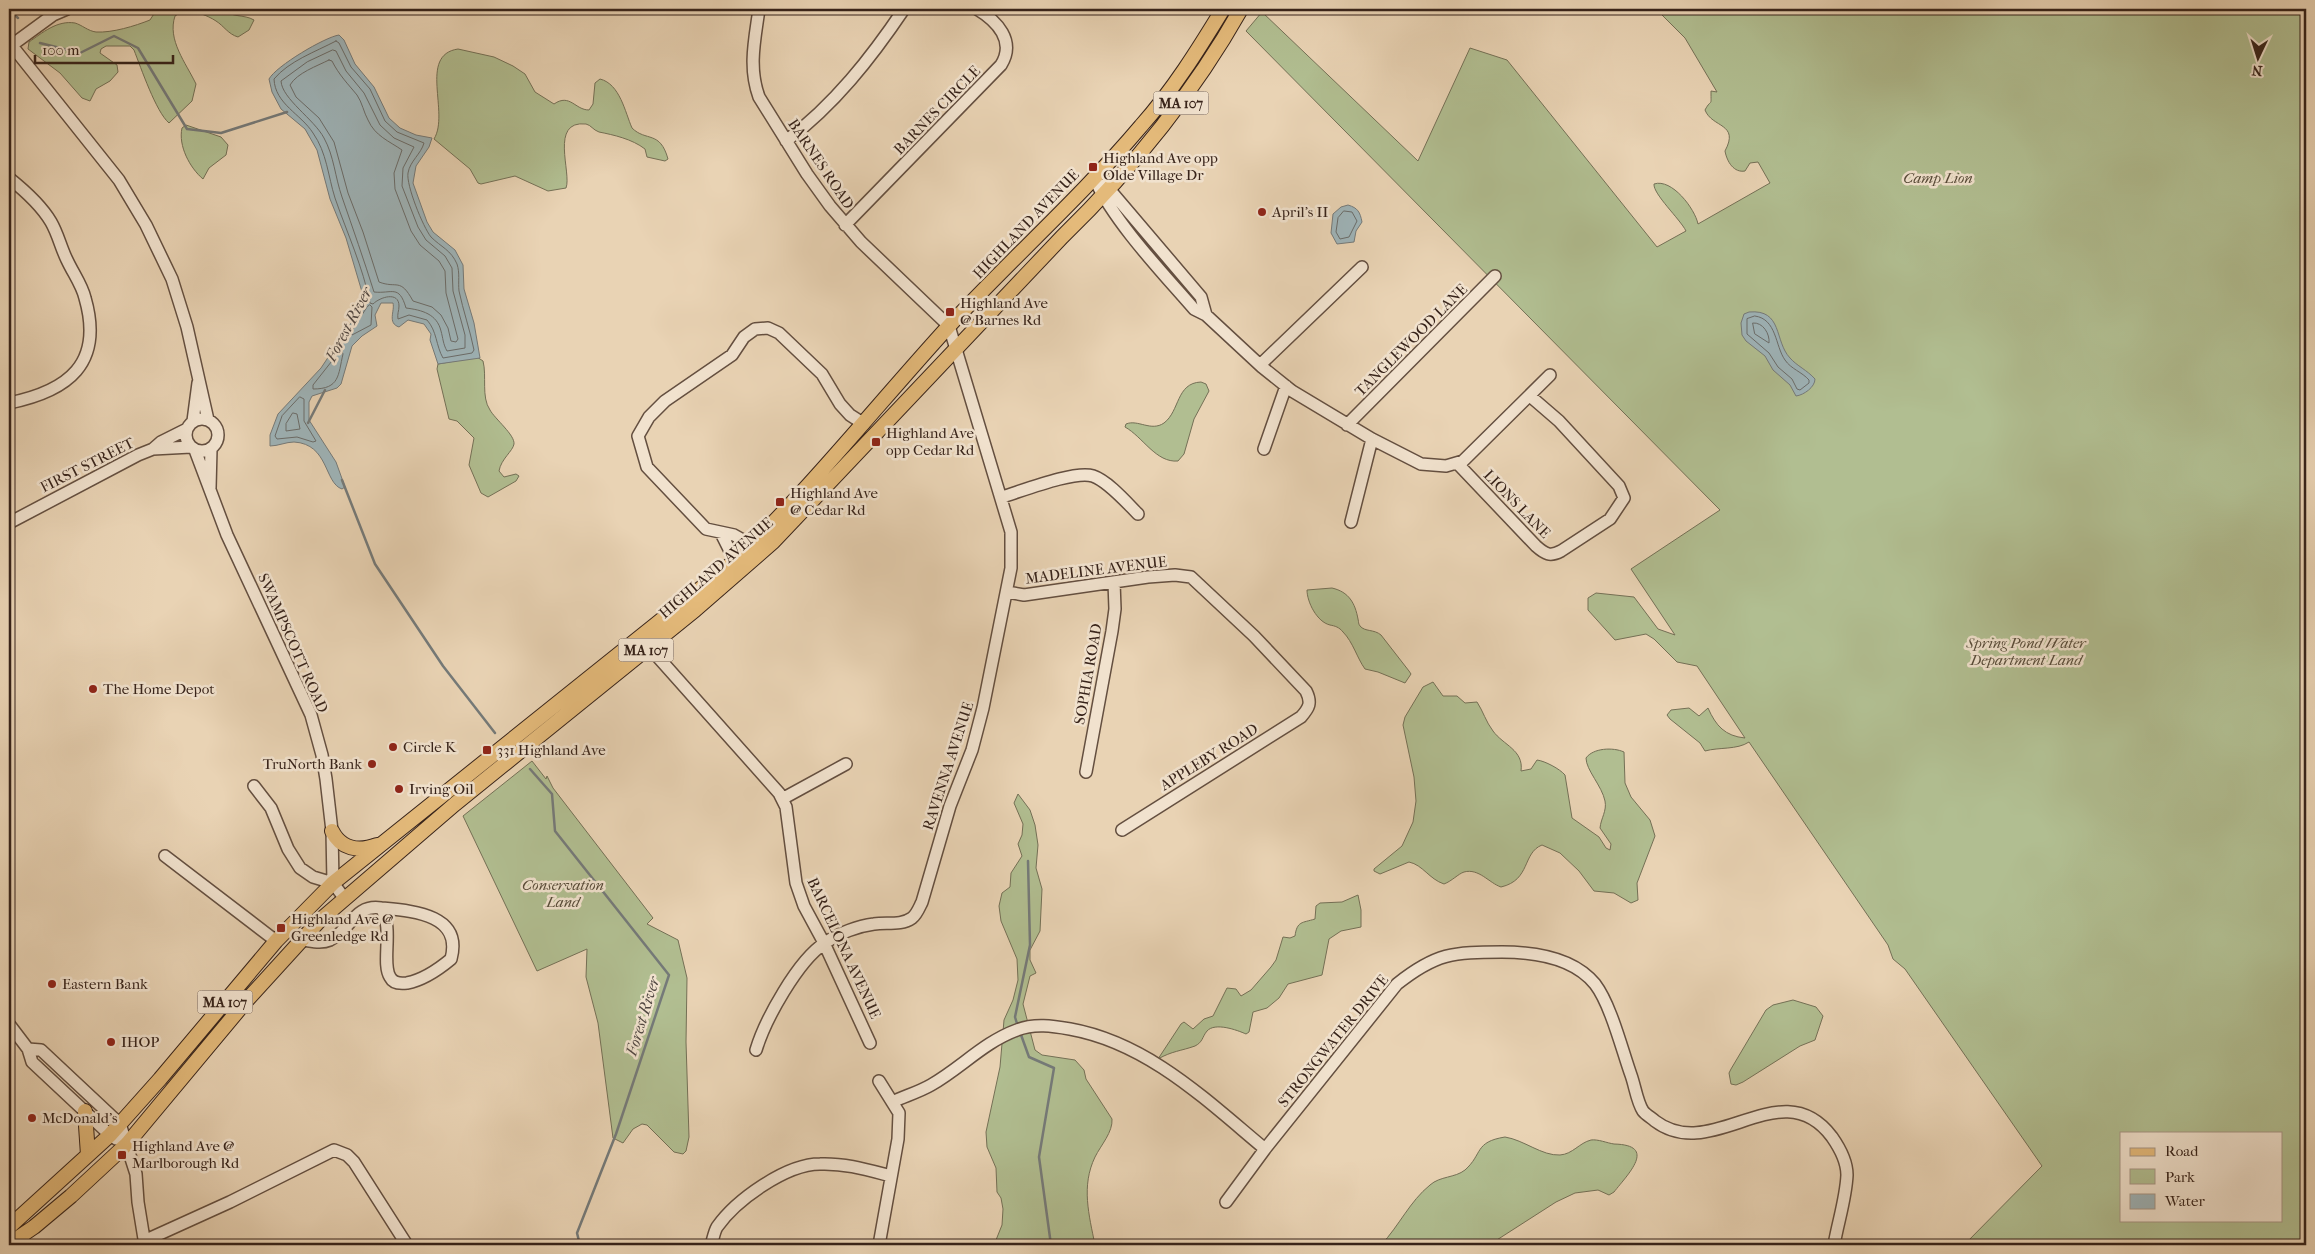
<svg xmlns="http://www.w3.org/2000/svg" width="2315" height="1254" font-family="'IM FELL French Canon',serif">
  <rect width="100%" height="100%" fill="#e9d3b4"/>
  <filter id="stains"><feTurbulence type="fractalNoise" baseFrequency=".004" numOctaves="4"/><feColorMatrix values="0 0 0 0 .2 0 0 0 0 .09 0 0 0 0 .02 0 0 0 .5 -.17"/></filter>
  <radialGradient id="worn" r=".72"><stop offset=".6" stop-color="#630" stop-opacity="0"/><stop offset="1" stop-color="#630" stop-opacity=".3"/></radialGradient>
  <path fill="#b1be91" stroke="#747056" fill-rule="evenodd" d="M157,9h67c7,9 20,5 30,11l-5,10 -11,7c-10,-3 -14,-11 -22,-16 -9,-6 -20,-9 -30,-12l-11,7c-8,24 11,47 21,68l-4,17 -23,22c-13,-11 -28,-55 -35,-73l-4,-4h-24l-5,3 -1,4 17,12 1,7 -8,9 -14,8 -6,12 -8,-3 -22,-25 -32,-24 1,-7c13,-9 28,-22 46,-19 7,2 13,8 21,9 16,1 39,-6 54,-12z
    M1656,9h650v1236h-342l78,-79 -137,-197 -12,-10 -5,-14 -139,-203c-12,8 -30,5 -44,9l-5,-8 -30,-24 -3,-4 4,-5 18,-2 10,8 9,-8c8,18 17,28 37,30l-48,-72 -20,-4 -23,-23 -8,-5 -31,6 -27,-30v-12l8,-5 38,4 24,32 17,6 -44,-66 89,-59 -474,-479 16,-19 156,149 52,-113 37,12 150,187 29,-16c-6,-12 -33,-37 -32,-47 18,-6 41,25 44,40l72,-41 -12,-21 -8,1 -5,8c-11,2 -18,-9 -20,-20 15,-28 -13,-23 -20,-41 7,-13 6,-1 6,-19l6,1 -32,-54zM2121,1133h160v87h-160z
    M458,49l36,8 19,9 12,8 10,18 19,12c16,-11 21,6 35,6l4,-6 2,-21 5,-4c20,5 25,33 32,49 14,14 28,2 36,31l-3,2 -18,-4 -2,-8c-13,-10 -31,-14 -46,-17 -6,-2 -8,-7 -13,-8 -37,-4 -14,49 -20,64l-18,3 -33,-15 -34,8 -3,-1 -8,-14 -36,-30c16,-26 -16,-84 24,-90z
    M186,125l35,12 7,8 -2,10 -17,13 -6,11c-13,-11 -25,-33 -21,-51z
    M477,357l6,4c4,15 -2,36 7,49 5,9 25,25 24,34 -1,7 -13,15 -15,27l5,6 12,-3 3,2 -3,5 -28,16 -7,-4 -12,-28 5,-27 -17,-17 -8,-2 -12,-50 1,-5z
    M1201,382l5,2 3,7 -15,28 -10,35 -6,7c-22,2 -35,-24 -53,-34l1,-3c12,-5 25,8 38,-1 16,-12 12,-40 37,-41z
    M1332,588c17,4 23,15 26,31 1,4 0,4 2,7 5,6 14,3 21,9l28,36 2,3 -6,9 -27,-11 -13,-3c-8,-11 -12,-27 -22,-37 -4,-5 -8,-6 -13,-7 -13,-3 -23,-23 -23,-35z
    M1433,682l10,14h14l8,7 12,-1c6,9 9,20 16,29 10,14 31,19 28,40l10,-2 6,-9c8,1 23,9 28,15l7,43 27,19 7,11 4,2 1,-6 -11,-16c1,-10 7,-17 5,-27 -3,-15 -19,-31 -19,-43 7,-10 27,-11 38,-6l1,31 6,14 19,23 5,16 -18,47 1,17 -7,3 -17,-10 -20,-2 -15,-20 -19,-18 -18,-8c-20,8 -11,35 -41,42 -12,-4 -22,-19 -37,-15 -6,2 -12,9 -20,12 -15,-5 -21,-19 -35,-22l-29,12 -6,-3v-2l28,-23 11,-24 3,-21 -2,-24 -11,-52 2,-8 18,-30z
    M532,761l14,18 1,-3 6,12 100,130 -6,6 31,16 9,38 -1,64 3,95 -3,14 -3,3 -9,-2 -27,-27 -5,-1 -9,5 -10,14 -10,-5 -15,-115 -12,-46 1,-28 -50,22 -74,-155z
    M1018,794l12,16 5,15 3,20 -2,23 6,21 -2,42 -10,19v10l6,13 -6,3 -7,28 12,46 7,5 33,5 9,10 2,9 26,40c1,13 -11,26 -17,38 -14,29 -6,58 0,88h-101l8,-20 1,-16 -2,-11 -4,-6 -1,-24 -9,-21 -1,-15 14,-65 4,-47 9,-20 5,-20 -1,-21 -16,-38 -2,-15 3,-13 8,-6 1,-14 11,-17 -4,-12 4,-9 1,-11 -9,-21z
    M1358,895l3,15v17l-20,4 -12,8 -7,36 -34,9 -9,14 -12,10 -14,4 -4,20 -3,2c-9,-4 -31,-12 -39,-3 -5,6 -4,11 -12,15 -14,5 -23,5 -37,13l23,-35 3,-2 9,7 11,-10 9,-3 14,-28 9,1 5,7 10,-6 20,-23 5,-7 7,-23 7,1 5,-2c2,-15 7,-13 20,-17l1,-13 4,-3 22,-1z
    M1793,1000l23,7 7,9 -8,24 -15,6 -57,36 -7,3 -5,-1 -2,-11 2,-4 35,-59 7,-5z
    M1505,1137c19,3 37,19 55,18 13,-1 19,-12 31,-15 7,-1 16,3 23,4 44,1 14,30 0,48l-5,3 -11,-5 -23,3 -19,9 -67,43h-108c18,-19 29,-44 49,-60 10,-9 25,-7 35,-15 18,-16 9,-28 40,-33z"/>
  <path fill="#9eb4b9" stroke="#757a79" d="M339,35l5,5 11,24 19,23 15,31 11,10 16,7 16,3 -3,9 -13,19 -3,17 14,39 6,10 22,18 8,15 1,24 10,34 6,35 -42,6 -8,-24 1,-6 -7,-10 -16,-4 -9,7c-12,-4 -4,-16 -6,-24h-12l-6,12 2,11 -15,10 -10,10 -11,38 -4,4 -25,8 -3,6v18l27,42 9,25 -3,2c-18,-6 -13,-45 -48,-47 -8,0 -16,4 -24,4v-11l8,-21 43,-46 44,-66 -19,-64 -16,-39 -13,-49 -12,-21 -24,-20 -9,-17 -3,-13c7,-13 56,-42 70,-44z
    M1348,205c10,3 12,7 14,17l-6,9 -2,11 -17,2 -6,-11 2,-19 8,-7z
    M1749,312c34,-3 25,29 41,46 7,8 17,12 25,21 0,8 -11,16 -19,17l-6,-11 -17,-15 -8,-14 -19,-15 -4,-6 -1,-12 3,-9z"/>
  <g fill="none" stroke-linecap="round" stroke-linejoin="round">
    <path stroke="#6a6c6a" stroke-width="1" d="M336,41l3,2 12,24 19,22 15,32 12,11 27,11c-3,11 -14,18 -16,30 -2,12 15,54 23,64 10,10 20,13 26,27 3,9 1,18 2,27 4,19 11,39 15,59l-2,3 -29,5c-7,-12 -6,-27 -16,-38l-18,-5 -11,4c-1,-5 1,-8 1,-13 0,-15 -19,-9 -26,-2l-3,-1c-7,-36 -23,-70 -35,-105 -7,-22 -8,-45 -22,-65 -12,-19 -38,-29 -39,-54 15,-18 41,-27 62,-38z
      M333,50l3,1 10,20 18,22 16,32 14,13 20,9 -11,21 -1,18 16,41 8,13 19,16 7,12 1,23 12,44v13l-18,3c-4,-7 -4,-13 -6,-20 -4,-17 -19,-21 -35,-23 -7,-24 -14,-14 -32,-16 -10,-32 -21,-63 -32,-95 -7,-20 -8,-41 -18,-59 -10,-19 -42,-39 -43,-57l26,-19z
      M329,60l3,1c7,14 16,23 25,34 5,7 7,18 11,25 7,16 21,21 34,30l-8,23 1,16 16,42 9,14 19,16 6,10 1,22 12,46 -2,3 -5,-1 -3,-13 -7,-13 -9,-8 -19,-6c-13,-24 -16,-12 -34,-19l-16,-50 -15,-39 -14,-51 -15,-24 -23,-21 -6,-12c7,-12 27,-19 39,-25z
      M1344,211l8,1 5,9 -8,16 -9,2 -4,-7 2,-14z
      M370,305l2,2 -1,18 -19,10 -1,-3 16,-25z
      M1755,316c22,3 20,30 30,44 6,9 17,12 24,20v3l-9,7 -3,-1 -5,-10 -14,-12 -9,-14 -22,-19v-15z
      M1753,323c10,-1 17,11 16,20l-14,-9z
      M342,351l1,3c-5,21 -3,35 -30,35v-4l26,-33z
      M300,397l4,2v22l12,20 -3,1 -16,-5 -20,2 -2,-3 7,-20z
      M293,413l4,1 3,15 -14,2v-7z"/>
    <path stroke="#757a79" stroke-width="2.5" d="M9,10l9,8
      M40,43l40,10 34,-17 24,12 49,81 34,4 66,-21
      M308,423l17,-33
      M342,480l33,84 68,102 52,67
      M530,769l22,25 3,37 114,144 -53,159 -39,99 3,12
      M1018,1027l-3,-10 15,-72 -2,-84
      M1020,1032l9,25 25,11 -15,89 12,88"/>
    <defs>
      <path id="minor" d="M9,42l110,138 27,45 26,54 15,48 21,93
        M12,45l41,-30 14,-6
        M786,141c48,-36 85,-83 118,-132
        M9,178c15,12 32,27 42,44 7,12 10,26 16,38 6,13 15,25 18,38 19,66 -17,93 -76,105
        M1094,178c21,45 67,93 100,131l12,6 56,52 30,24 80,48 49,25 25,2 17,-5 87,-86
        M1103,185l7,5 91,107 5,18
        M845,225l156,-160c15,-24 -4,-44 -24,-56
        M1260,365l102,-98
        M186 435a16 16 0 1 1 32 0a16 16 0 1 1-32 0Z
        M193,421l5,-38
        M1347,425l148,-149
        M153,449l8,-7 26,-13
        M1264,449l22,-63
        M195,450l32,85 84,180 11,40 4,24 6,52 1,52 12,16
        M1457,463l79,83c9,8 14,11 25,5l49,-32 14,-21 -5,-12 -60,-65 -29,-25
        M210,488l1,-39
        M1002,497c20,-6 73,-27 91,-21 15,5 34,27 45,38
        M1351,522l21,-83
        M9,523l129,-68 15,-6 38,-2
        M721,533l14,28
        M752,545l-18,-10 -28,-6 -59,-62 -9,-31 11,-19 16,-16 67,-46 12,-18 11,-8 13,-1 11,5 43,41 18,30 10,11 14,9
        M1007,592l17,3 124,-18 27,-2 16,2 63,59 52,55c6,12 3,17 -5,26l-179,113
        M649,647l130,146 7,14 10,76 8,23 20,37 46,100
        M1086,772l26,-141 3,-22 -1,-27
        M254,786l17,22 17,41 12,19 13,9 20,6
        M782,799l64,-35
        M165,856l111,85
        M302,940c9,1 19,4 28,0 21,-10 24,-36 51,-32 13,20 0,55 9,69 3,6 10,7 17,6 16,-3 32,-14 44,-24 12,-45 -39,-48 -70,-51
        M9,1024l19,25 4,13 78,73 6,4
        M28,1049l13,1 79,74 16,50 2,28 7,43
        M756,1050c9,-30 42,-90 69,-107 14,-10 33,-17 49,-19 12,-2 27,2 38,-6 5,-4 7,-10 10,-16l28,-96 22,-56 11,-42 28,-140v-36l-62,-206 -88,-84 -31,-36 -23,-32 -48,-77c-11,-30 -4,-58 0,-88
        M892,1102c13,-6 27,-10 39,-17 30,-17 53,-43 86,-55 17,-7 36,-4 53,-1 78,14 136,71 195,120
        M1226,1202l39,-53 132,-165c39,-31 56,-32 105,-32 32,0 71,5 93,32 16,21 27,66 36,91 4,11 6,27 12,36 3,4 9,7 12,10 58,44 126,-52 177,16 7,10 15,25 15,38 -1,23 -9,47 -13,70
        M144,1241l86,-39 104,-52 13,5 7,7 53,83
        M711,1245c2,-5 3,-13 6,-18 19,-27 69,-63 103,-63 25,-1 48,6 71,12
        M879,1245l19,-106 1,-26 -20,-32"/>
      <path id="major" d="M332,831c9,18 26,21 45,14
        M85,1111l3,44
        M9,1227l101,-92 50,-56 116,-138 57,-58 402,-322c76,-73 142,-156 213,-234 63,-68 133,-130 193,-201 32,-36 57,-76 82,-117
        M9,1244l25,-17 37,-31 56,-52 120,-144 72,-79 136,-117 240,-194 78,-68 289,-305c70,-68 131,-143 179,-228"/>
    </defs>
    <use href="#minor" stroke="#644f40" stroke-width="14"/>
    <use href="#major" stroke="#37231a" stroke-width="16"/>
    <use href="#minor" stroke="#f1e2ce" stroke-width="11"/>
    <use href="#major" stroke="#e4ba7a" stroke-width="14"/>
  </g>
  <g fill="#8f2418" stroke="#f1e2ce" stroke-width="2">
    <rect x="1088" y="162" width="10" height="10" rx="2.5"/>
    <circle cx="1262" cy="212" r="5"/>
    <rect x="945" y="307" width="10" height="10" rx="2.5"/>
    <rect x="871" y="437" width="10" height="10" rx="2.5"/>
    <rect x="775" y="497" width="10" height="10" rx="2.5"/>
    <circle cx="93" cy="689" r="5"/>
    <circle cx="393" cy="747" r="5"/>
    <rect x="482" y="745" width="10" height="10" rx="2.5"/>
    <circle cx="372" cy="764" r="5"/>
    <circle cx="399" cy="789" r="5"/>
    <rect x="276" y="923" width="10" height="10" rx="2.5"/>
    <circle cx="52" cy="984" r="5"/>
    <circle cx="111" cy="1042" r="5"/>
    <circle cx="32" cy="1118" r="5"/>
    <rect x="117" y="1150" width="10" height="10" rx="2.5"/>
  </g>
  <g text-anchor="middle" stroke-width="5" stroke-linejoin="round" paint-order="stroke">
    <g fill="#f1e2ce" stroke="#6f5c50" stroke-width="1">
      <rect x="1153.5" y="91.5" width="55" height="23" rx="4"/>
      <rect x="618.5" y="638.5" width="55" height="23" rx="4"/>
      <rect x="197.5" y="990.5" width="55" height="23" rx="4"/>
    </g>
    <g font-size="14" font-weight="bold" fill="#37231a">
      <text x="1181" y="108">MA 107</text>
      <text x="646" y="655">MA 107</text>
      <text x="225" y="1007">MA 107</text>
    </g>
    <g font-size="15" fill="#37231a" stroke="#f1e2ce">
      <text transform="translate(937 110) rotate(-46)" y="5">BARNES CIRCLE</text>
      <text transform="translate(821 164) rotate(56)" y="5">BARNES ROAD</text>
      <text transform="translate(1026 224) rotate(-46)" y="5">HIGHLAND AVENUE</text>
      <text transform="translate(1411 340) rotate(-45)" y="5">TANGLEWOOD LANE</text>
      <text transform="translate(87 465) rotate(-27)" y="5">FIRST STREET</text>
      <text transform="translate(1517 504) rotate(46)" y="5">LIONS LANE</text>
      <text transform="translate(716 568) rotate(-41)" y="5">HIGHLAND AVENUE</text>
      <text transform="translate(1096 570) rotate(-7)" y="5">MADELINE AVENUE</text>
      <text transform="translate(293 643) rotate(66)" y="5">SWAMPSCOTT ROAD</text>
      <text transform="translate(1088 674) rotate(-80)" y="5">SOPHIA ROAD</text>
      <text transform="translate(1209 757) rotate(-32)" y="5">APPLEBY ROAD</text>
      <text transform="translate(948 766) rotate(-72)" y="5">RAVENNA AVENUE</text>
      <text transform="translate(844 948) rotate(65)" y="5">BARCELONA AVENUE</text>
      <text transform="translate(1333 1041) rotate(-51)" y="5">STRONGWATER DRIVE</text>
    </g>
    <g font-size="15" fill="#37231a" stroke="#f1e2ce" text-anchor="start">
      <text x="1103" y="163">Highland Ave opp<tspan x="1103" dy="17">Olde Village Dr</tspan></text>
      <text x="1272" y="217">April's II</text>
      <text x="960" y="308">Highland Ave<tspan x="960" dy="17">@ Barnes Rd</tspan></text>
      <text x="886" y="438">Highland Ave<tspan x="886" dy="17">opp Cedar Rd</tspan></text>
      <text x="790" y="498">Highland Ave<tspan x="790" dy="17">@ Cedar Rd</tspan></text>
      <text x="103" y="694">The Home Depot</text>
      <text x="403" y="752">Circle K</text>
      <text x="497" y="755">331 Highland Ave</text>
      <text x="362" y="769" text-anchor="end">TruNorth Bank</text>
      <text x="409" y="794">Irving Oil</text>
      <text x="291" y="924">Highland Ave @<tspan x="291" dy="17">Greenledge Rd</tspan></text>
      <text x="62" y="989">Eastern Bank</text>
      <text x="121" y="1047">IHOP</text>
      <text x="42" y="1123">McDonald's</text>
      <text x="132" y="1151">Highland Ave @<tspan x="132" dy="17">Marlborough Rd</tspan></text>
    </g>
    <g font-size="15" font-style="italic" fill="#564a38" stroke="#f1e2ce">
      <text x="1938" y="183">Camp Lion</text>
      <text x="2026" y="648">Spring Pond Water<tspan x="2026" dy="17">Department Land</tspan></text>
      <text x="563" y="890">Conservation<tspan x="563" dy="17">Land</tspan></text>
    </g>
    <g font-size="16" font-style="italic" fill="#514742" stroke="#f1e2ce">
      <text transform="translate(348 324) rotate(-62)" y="6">Forest River</text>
      <text transform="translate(642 1016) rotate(-73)" y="6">Forest River</text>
    </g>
  </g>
  <rect width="2315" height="1254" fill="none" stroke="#e9d3b4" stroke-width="30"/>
  <rect x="10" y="10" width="2295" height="1234" fill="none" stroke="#37231a" stroke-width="2.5"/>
  <rect x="15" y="15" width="2285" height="1224" fill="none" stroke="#37231a"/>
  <rect x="2120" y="1132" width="162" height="90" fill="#f1e2ce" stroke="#a79686"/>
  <rect x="2130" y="1148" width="25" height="8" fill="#e4ba7a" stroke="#a79686"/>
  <text x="2165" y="1156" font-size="15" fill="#37231a">Road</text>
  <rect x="2130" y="1169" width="25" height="15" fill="#b1be91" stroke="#a79686"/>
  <text x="2165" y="1182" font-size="15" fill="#37231a">Park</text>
  <rect x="2130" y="1194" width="25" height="15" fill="#9eb4b9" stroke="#a79686"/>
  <text x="2165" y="1206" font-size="15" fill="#37231a">Water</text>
  <g transform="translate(2258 58) rotate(184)" stroke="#f1e2ce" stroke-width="4" paint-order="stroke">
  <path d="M0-4L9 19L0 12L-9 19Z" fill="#37231a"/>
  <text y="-8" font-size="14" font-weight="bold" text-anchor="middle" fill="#37231a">N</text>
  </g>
  <path d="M35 55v8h138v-8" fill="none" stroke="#37231a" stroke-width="2.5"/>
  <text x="42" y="55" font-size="15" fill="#37231a" stroke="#f1e2ce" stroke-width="4" paint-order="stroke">100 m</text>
  <rect width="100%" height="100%" filter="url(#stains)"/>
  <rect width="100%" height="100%" fill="url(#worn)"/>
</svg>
